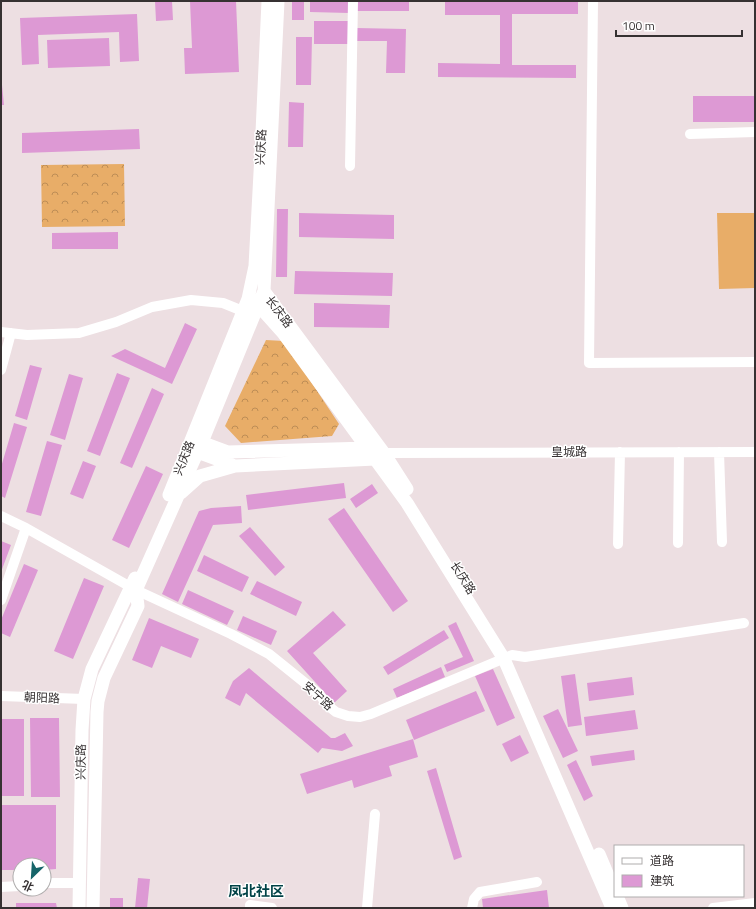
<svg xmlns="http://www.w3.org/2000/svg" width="756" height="909" font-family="'Titillium Web','Noto Sans SC',sans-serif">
  <defs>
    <pattern id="forest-crowns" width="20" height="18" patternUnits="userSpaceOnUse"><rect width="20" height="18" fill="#e8ad68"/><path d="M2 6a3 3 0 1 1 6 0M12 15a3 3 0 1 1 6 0" fill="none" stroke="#bd8d56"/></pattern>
  </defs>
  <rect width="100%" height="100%" fill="#eddfe2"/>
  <path fill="#e8ad68" d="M717,213h38v75l-36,1z"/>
  <path fill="url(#forest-crowns)" d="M124,164l1,62 -83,1 -1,-62z
    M266,340l18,1 55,83 -7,12 -91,7 -16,-17z"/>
  <path fill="#dd99d4" d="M155,1h17l1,19 -17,1z
    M190,1h46l3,71 -54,2 -1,-26h8z
    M292,1h12v19h-12z
    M310,1h39v12l-39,-1z
    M357,1h52v10h-52z
    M445,1h133v13h-66v51h64v13l-138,-1v-14l62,1v-49h-55z
    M137,14l2,47 -19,1 -1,-30 -81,3 1,29 -17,1 -2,-47z
    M314,21h34v23h-34z
    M356,28l50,1 -1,44h-19l1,-32h-31z
    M296,37h16l-1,48h-15z
    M109,38l1,28 -62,2 -1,-28z
    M1,85h1l2,20h-3z
    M693,96h62v26h-62z
    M289,102l15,1 -1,44h-15z
    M139,129l1,20 -118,4v-20z
    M277,209h11l-1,68h-11z
    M299,213l95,2v24l-95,-2z
    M118,232v17h-66v-16z
    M295,271l98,2 -1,23 -98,-2z
    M314,303l76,2 -1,23 -75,-1z
    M185,323l12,6 -25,55 -61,-28 14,-7 40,19z
    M30,365l12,3 -15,52 -12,-4z
    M117,373l13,5 -30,78 -13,-5z
    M69,374l14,4 -18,62 -15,-5z
    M152,388l12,6 -32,74 -12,-5z
    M14,423l13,4 -22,71 -4,-2v-29z
    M47,441l15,4 -21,71 -15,-4z
    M83,461l13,5 -13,33 -13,-5z
    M146,466l17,8 -34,74 -17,-8z
    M344,483l2,15 -98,12 -2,-15z
    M372,484l6,9 -22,15 -6,-9z
    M241,506l1,17 -29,2 -35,77 -16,-8 37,-83 12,-3z
    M344,508l64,93 -15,11 -65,-93z
    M250,527l35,40 -10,9 -36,-40z
    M1,541l10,4 -10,27z
    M204,555l45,22 -7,15 -45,-21z
    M24,564l14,6 -28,67 -9,-4v-13z
    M84,578l20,8 -31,73 -19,-8z
    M257,581l45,21 -6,14 -46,-22z
    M188,590l46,21 -7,14 -45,-21z
    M333,611l13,14 -33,28 34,38 -13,12 -47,-52z
    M243,616l34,15 -6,14 -34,-15z
    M149,618l50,21 -8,19 -30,-12 -9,22 -20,-8z
    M456,622l18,39 -27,11 -3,-7 19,-8 -15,-31z
    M444,630l5,8 -61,37 -5,-8z
    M441,667l4,10 -48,21 -4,-9z
    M249,668l82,70h4l10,-5 8,13 -11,5 -20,-3 -4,5 -72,-60 -6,13 -15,-8 8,-17z
    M493,669l22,49 -18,8 -22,-50z
    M575,674l7,51 -14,2 -7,-51z
    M632,677l2,18 -45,6 -2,-18z
    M476,691l9,20 -71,29 -8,-20z
    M558,709l20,42 -15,7 -20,-42z
    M635,710l3,19 -52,7 -2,-19z
    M30,718h29l1,79h-29z
    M1,719h23v77h-23z
    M520,735l9,18 -18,9 -9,-18z
    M413,739l5,18 -29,9 3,10 -38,12 -2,-8 -45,14 -7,-20z
    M634,750l1,10 -43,6 -2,-10z
    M576,760l17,36 -9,5 -17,-36z
    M436,768l26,89 -8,3 -27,-89z
    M1,805h55v64l-12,1v-5h-24v5h-19z
    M138,878l12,1 -3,29h-12z
    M547,890l2,18h-66l-1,-9z
    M110,898h13v10h-13z
    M16,903h40l1,5h-41z"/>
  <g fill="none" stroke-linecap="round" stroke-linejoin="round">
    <path stroke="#fff" stroke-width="10" d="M593,1l-4,362 166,-1
      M690,134l65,-2
      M350,166l3,-165
      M1,332l26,3 52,-2 37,-11 36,-15 39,-7 32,3 27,11
      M1,370l10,-37
      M719,452l3,90
      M384,453l371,-1
      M1,516l25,12 110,62 95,44 38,20 51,41 7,10 9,7 12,4 12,1 11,-3 141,-59 13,2 219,-34
      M678,543l1,-91
      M618,544l2,-92
      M1,600l25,-72
      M1,696l83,3
      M44,883h35
      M1,887l19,-1
      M250,908v-3l22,3
      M367,908l8,-94
      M472,908l2,-9 6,-7 57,-10
      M713,908l42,-5"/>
    <path stroke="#fff" stroke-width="13" d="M264,291l120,162 23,36
      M252,301l6,4 25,28 124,170 97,156 108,249
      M193,439l35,13 140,-4 5,2
      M189,449l46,17 140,-7 6,-4
      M181,493l19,-17 35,-10
      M169,495l79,-196 7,-33 6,-112 7,-153
      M599,854l16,38
      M617,896l5,12
      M79,908l3,-178 2,-31 8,-30 43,-91
      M93,908l4,-196 1,-11 6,-23 34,-72 -2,-16 66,-148 62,-151 14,-290"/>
  </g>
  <g text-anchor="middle" stroke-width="3" stroke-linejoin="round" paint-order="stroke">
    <g font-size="12" fill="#363132" stroke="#fff">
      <text transform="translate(261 147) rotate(-87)" y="4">兴庆路</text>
      <text transform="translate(279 312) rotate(53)" y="4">长庆路</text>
      <text x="569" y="456">皇城路</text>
      <text transform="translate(184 458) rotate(-68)" y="4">兴庆路</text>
      <text transform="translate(463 578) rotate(58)" y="4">长庆路</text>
      <text transform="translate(318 696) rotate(42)" y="4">安宁路</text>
      <text transform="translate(42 698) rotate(2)" y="4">朝阳路</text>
      <text transform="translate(81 762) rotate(-89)" y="4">兴庆路</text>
    </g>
    <g font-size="14" font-weight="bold" fill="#004246" stroke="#fff">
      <text x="256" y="896">凤北社区</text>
    </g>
  </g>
  <rect width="756" height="909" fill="none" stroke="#363132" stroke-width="4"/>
  <rect x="614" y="845" width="130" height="52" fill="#ffffff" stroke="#afadad"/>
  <rect x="622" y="858" width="20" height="6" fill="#ffffff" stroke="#afadad"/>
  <text x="650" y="865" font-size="12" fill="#363132">道路</text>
  <rect x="622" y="875" width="20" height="12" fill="#dd99d4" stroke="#afadad"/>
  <text x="650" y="885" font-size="12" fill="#363132">建筑</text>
  <g transform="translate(32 877) rotate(205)"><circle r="19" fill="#ffffff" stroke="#afadad"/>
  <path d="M0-3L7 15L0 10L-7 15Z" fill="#166569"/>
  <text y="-6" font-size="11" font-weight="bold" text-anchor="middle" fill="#363132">北</text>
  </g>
  <path d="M616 30v6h126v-6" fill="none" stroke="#363132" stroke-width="2"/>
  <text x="622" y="30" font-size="12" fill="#363132" stroke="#ffffff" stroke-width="3" paint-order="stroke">100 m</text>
</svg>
